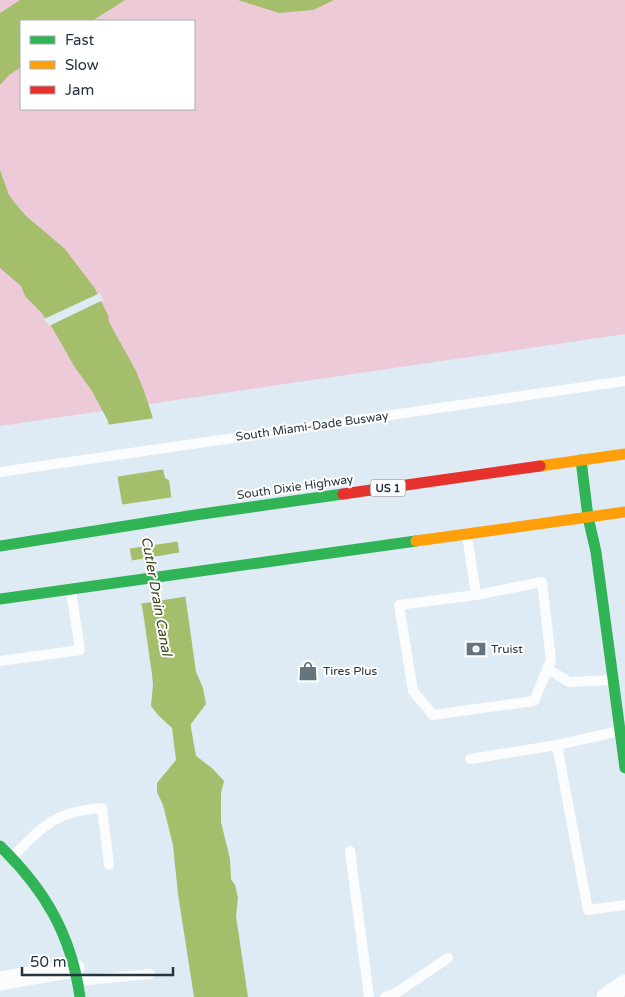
<svg xmlns="http://www.w3.org/2000/svg" width="625" height="997" font-family="'Varela Round',sans-serif">
  <rect width="100%" height="100%" fill="#deeaf4"/>
  <path fill="#edcad8" fill-rule="evenodd" d="M0,0h625v334l-625,92zM21,21h173v88h-173z"/>
  <path fill="#a4be6c" d="M20,0h105l-33,21h-71v46l-12,8 -9,10v-72z
    M238,0h96l-21,10 -34,3z
    M0,170l9,25 6,8 11,13 38,32 30,39 14,28 1,7 27,49 8,20 8,24 13,63 4,2 27,192 7,16 3,16 -15,20v4l5,28 16,12 12,13 -3,12v29l9,37 1,20 4,6 3,13 -2,18 12,81h-54l-16,-103 -5,-49 -10,-40 -6,-13v-9l19,-23 -4,-32 -14,-13 -7,-9 2,-21 -1,-11 -9,-62 -12,-56 -23,-135 -16,-30 -18,-25 -21,-37 -13,-18 -15,-15 -4,-10 -21,-18z"/>
  <path fill="#deeaf4" d="M100,293l3,7 -54,26 -5,-7z
    M155,418l11,51 -51,8 -9,-52z
    M174,497l7,44 -54,8 -8,-44z
    M182,552l7,44 -50,8 -10,-43z"/>
  <g fill="none" stroke-linecap="round" stroke-linejoin="round">
    <path stroke="#fafcfd" stroke-width="10" d="M0,472l625,-91
      M467,535l9,60 -77,10 14,86 20,24 101,-14 17,-41 -9,-78 -66,13
      M0,661l80,-11 -9,-60
      M548,669l21,13 43,-2
      M620,731l-63,14 31,165 37,-5
      M470,759l87,-14
      M350,851l19,146
      M13,856c17,-16 34,-37 59,-43 9,-3 20,-4 30,-5l7,57
      M79,981l71,-7
      M385,997l11,-4 52,-35"/>
    <path stroke="#fafcfd" stroke-width="19" d="M0,981l75,-13
      M606,997l19,-13"/>
    <path stroke="#30b455" stroke-width="11" d="M581,460l7,57 8,35 29,216
      M0,546l195,-31 148,-21
      M0,599l416,-58
      M0,846c45,44 71,88 80,151"/>
    <path stroke="#ff9f0a" stroke-width="11" d="M540,466l85,-12
      M416,541l209,-29"/>
    <path stroke="#e5322d" stroke-width="11" d="M343,494l197,-28"/>
  </g>
  <defs>
    <symbol id="bank-bare" viewBox="-9 -9 18 18"><path d="M-6-4H6V4H-6ZM0-2.3a2.3 2.3 0 1 0 0 4.6a2.3 2.3 0 1 0 0-4.6Z" fill="#66747e" stroke="#fff" stroke-width="2.5" paint-order="stroke"/></symbol>
    <symbol id="shop-bare" viewBox="-9 -9 18 18"><path d="M-5-2.5h2.3a2.7 3.5 0 0 1 5.4 0H5L5.5 6h-11ZM-1.5-2.5h3a1.5 2.3 0 0 0-3 0Z" fill="#66747e" stroke="#fff" stroke-width="2.5" paint-order="stroke"/></symbol>
  </defs>
  <g fill-rule="evenodd">
    <use href="#bank-bare" x="462" y="635" width="28" height="28"/>
    <use href="#shop-bare" x="294" y="657" width="28" height="28"/>
  </g>
  <g text-anchor="middle" stroke-width="4" stroke-linejoin="round" paint-order="stroke">
    <rect fill="#fff" stroke="#667179" stroke-width="1" x="370.5" y="479.5" width="35" height="17" rx="4"/>
    <g font-size="11" font-weight="bold" fill="#25343f">
      <text x="388" y="492">US 1</text>
    </g>
    <g font-size="12" fill="#25343f" stroke="#fff">
      <text transform="translate(312 426) rotate(-8)" y="4">South Miami-Dade Busway</text>
      <text transform="translate(295 487) rotate(-8)" y="4">South Dixie Highway</text>
    </g>
    <g font-size="12" fill="#25343f" stroke="#fff" text-anchor="start">
      <text x="491" y="653">Truist</text>
      <text x="323" y="675">Tires Plus</text>
    </g>
    <g font-size="14" font-style="italic" fill="#374415" stroke="#fff">
      <text transform="translate(157 596) rotate(80)" y="5">Cutler Drain Canal</text>
    </g>
  </g>
  <rect x="20" y="20" width="175" height="90" fill="#ffffff" stroke="#a8aeb2"/>
  <rect x="30" y="36" width="25" height="8" fill="#30b455" stroke="#a8aeb2"/>
  <text x="65" y="45" font-size="15" fill="#25343f">Fast</text>
  <rect x="30" y="61" width="25" height="8" fill="#ff9f0a" stroke="#a8aeb2"/>
  <text x="65" y="70" font-size="15" fill="#25343f">Slow</text>
  <rect x="30" y="86" width="25" height="8" fill="#e5322d" stroke="#a8aeb2"/>
  <text x="65" y="95" font-size="15" fill="#25343f">Jam</text>
  <path d="M22 967v8h151v-8" fill="none" stroke="#25343f" stroke-width="2.5"/>
  <text x="30" y="967" font-size="15" fill="#25343f" stroke="#ffffff" stroke-width="4" paint-order="stroke">50 m</text>
</svg>
